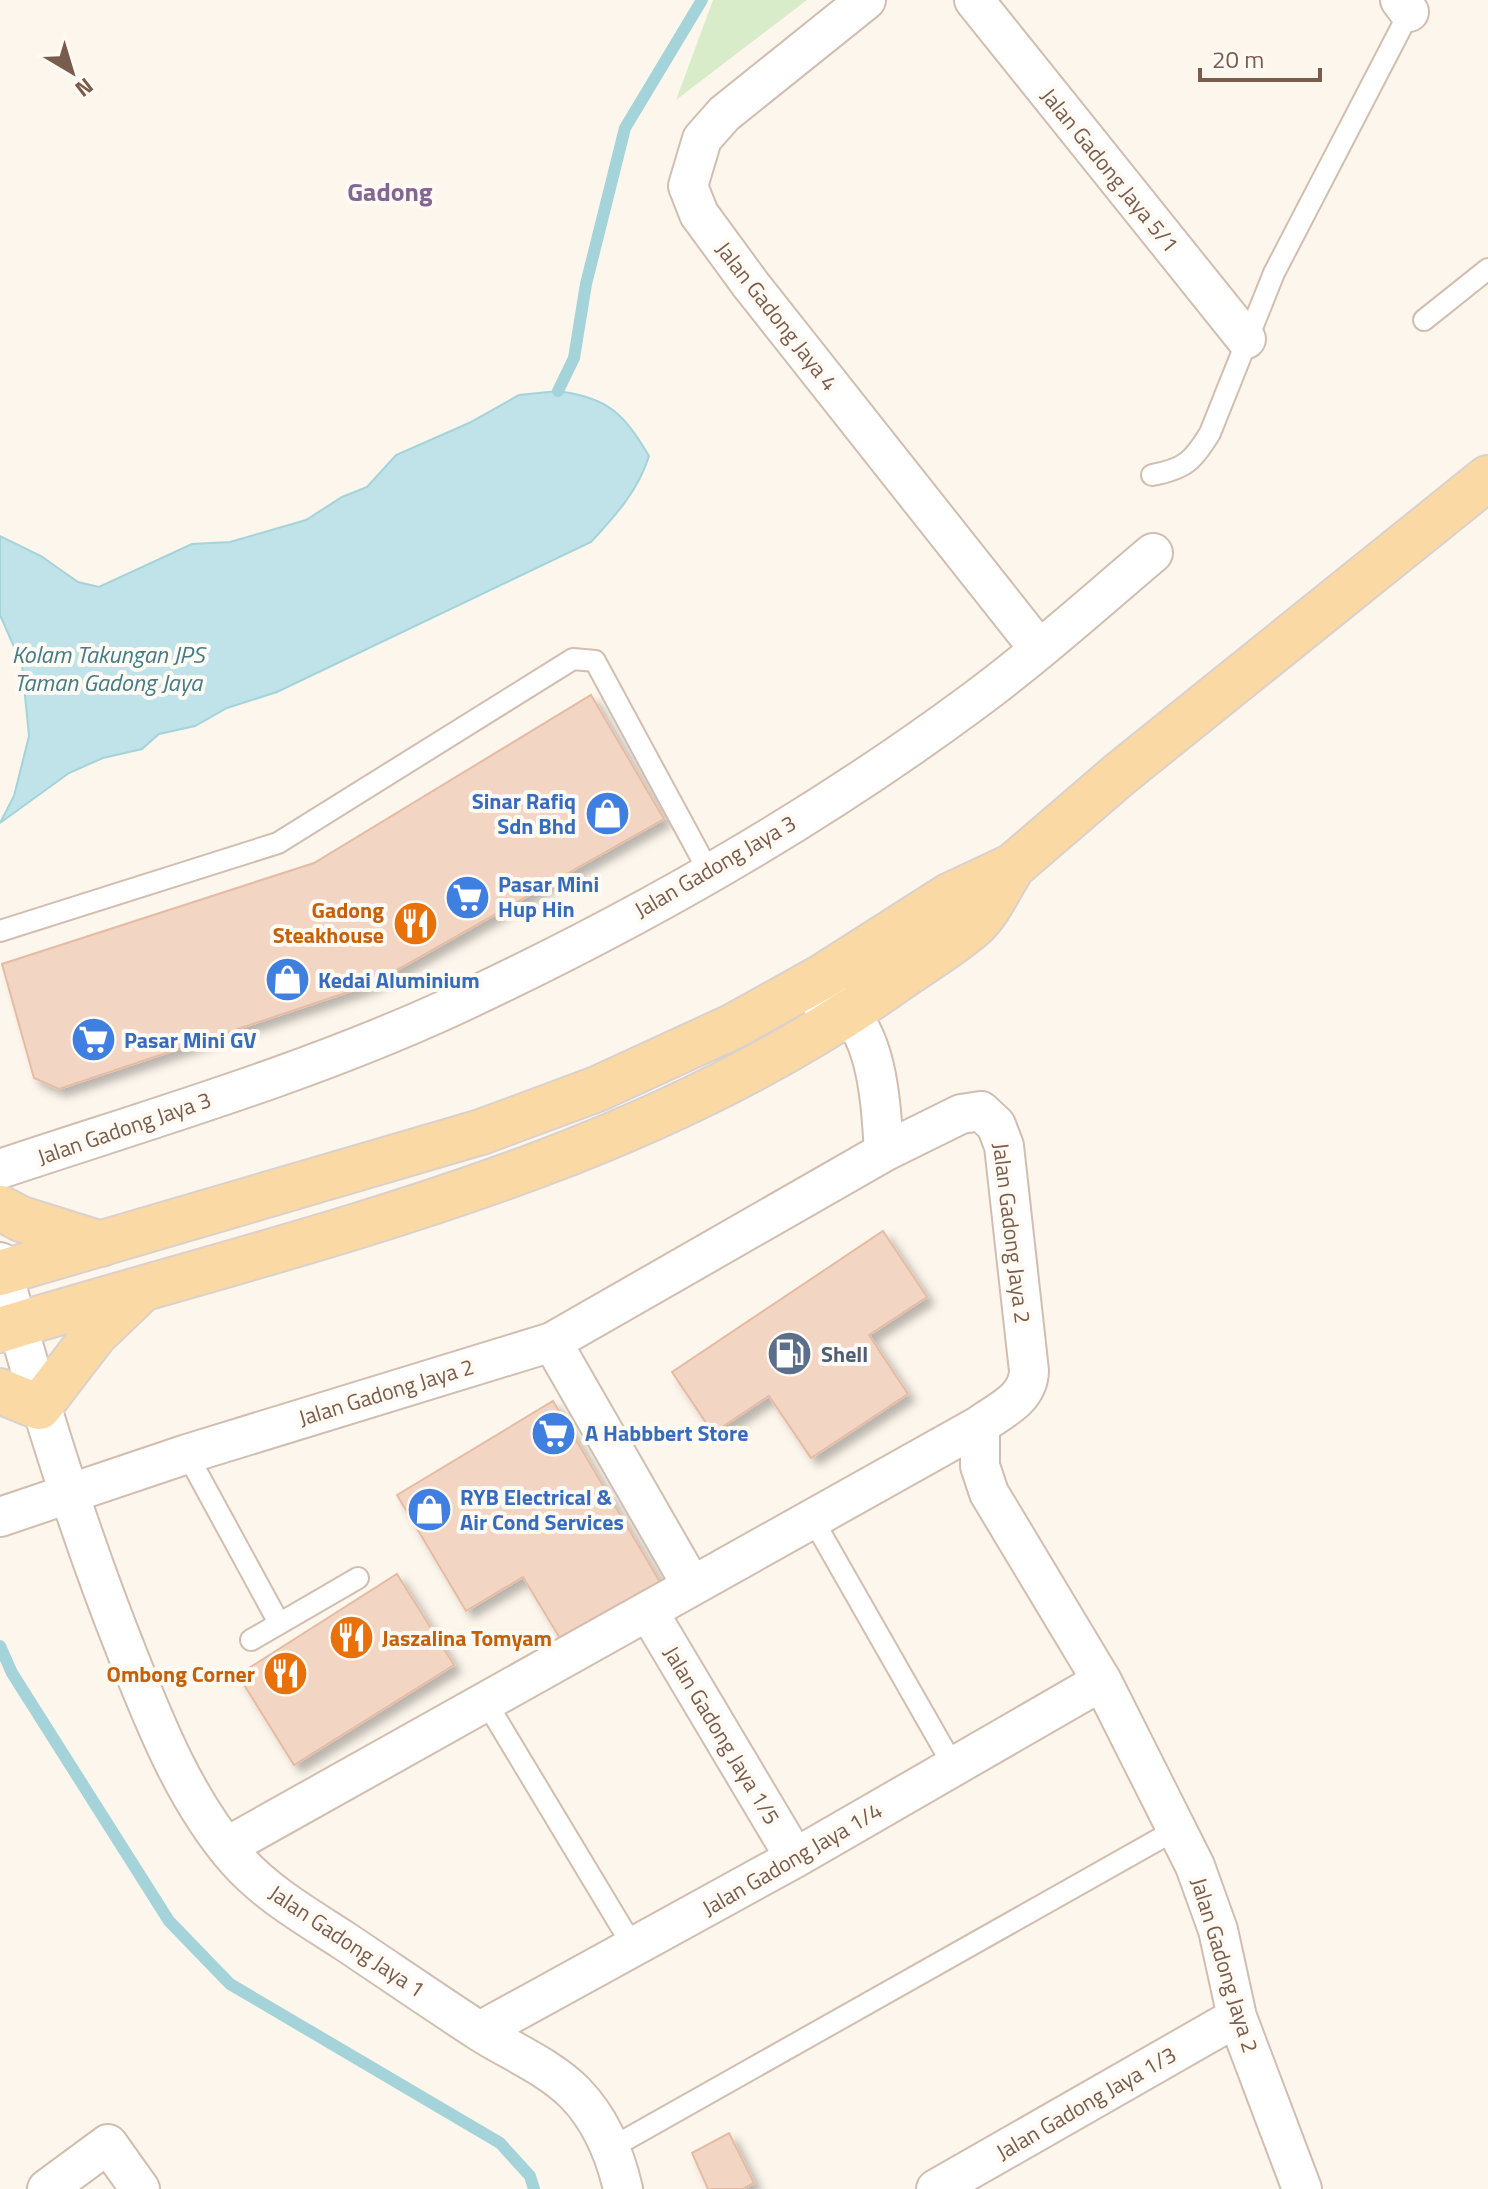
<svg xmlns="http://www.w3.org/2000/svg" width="1488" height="2189" font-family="'Titillium Web',sans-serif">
  <defs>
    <filter id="shadow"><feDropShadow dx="7" dy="7" stdDeviation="4" flood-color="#0004"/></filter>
  </defs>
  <rect width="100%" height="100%" fill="#fdf6ec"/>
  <path fill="#d8ecc9" d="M713,0h94l-131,100z"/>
  <path fill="#bfe3e8" stroke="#a5d3da" stroke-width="2" d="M558,391c51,7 65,22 91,65 -11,35 -33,59 -58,86l-314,150 -50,16 -32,18 -36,8 -17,15 -39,9 -34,15 -69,50 14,-27 15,-60 -7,-71 -22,-50v-79l41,20 37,26 21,5 93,-43 38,-2 76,-22 36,-23 25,-10 29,-32 73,-32 50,-28z"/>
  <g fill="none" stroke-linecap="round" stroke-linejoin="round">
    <path stroke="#a5d3da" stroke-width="12" d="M558,391l16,-33 12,-74 39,-156 77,-128
      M0,1646l12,27 157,248 61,63 270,159 30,33 4,13"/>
  </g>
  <path fill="#f3d5c3" stroke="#e6bba3" stroke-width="2" filter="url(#shadow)" d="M591,695l73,124 -292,165 -313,105 -25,-11 -32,-114 312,-101z
    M883,1231l44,66 -58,38 39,59 -97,64 -42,-62 -56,37 -41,-61z
    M553,1401l107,181 -99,58 -38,-63 -57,34 -69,-116z
    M397,1574l57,91 -160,100 -56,-90z
    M729,2133l25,50 -11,6h-35l-16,-36z"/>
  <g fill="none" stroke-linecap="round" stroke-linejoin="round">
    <defs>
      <path id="lane" d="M1424,320l64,-51
        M1152,475c33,-6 41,-14 58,-42l64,-160 138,-266
        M0,931l278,-88 295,-184 22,2 114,211
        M187,1454l92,169
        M812,1518l142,249
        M251,1640l107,-62
        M486,1702l148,246
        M611,2148l566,-319"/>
      <path id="street" d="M866,0l-142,114 -22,25 -14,47 11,28 52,71 288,364
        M974,0l272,339
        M1400,0l9,12
        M820,1001c59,4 61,109 64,151
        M0,1169c150,-50 305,-95 449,-161 183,-85 363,-187 525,-307 62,-46 120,-98 179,-148
        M0,1262c36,133 76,263 127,391 28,71 59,149 110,207 29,33 69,56 106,80 45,30 90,61 136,91 31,20 69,35 96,62 25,26 40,61 48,96
        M552,1342l140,244
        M980,1425v41l9,27 113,188 93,185 23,64 19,87 65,172
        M0,1517l187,-63 365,-112 332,-190 77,-38 20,-3 15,14 8,21 25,225c-1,28 -28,39 -49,54l-754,422
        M648,1611l147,247
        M480,2031l315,-173 307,-177
        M47,2189l61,-45 32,45
        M936,2189l301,-172"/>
      <path id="primary" d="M0,1208l21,11 80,25
        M0,1273l481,-141 116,-43 137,-63 88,-49 127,-81 64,-30 107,-92 368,-296
        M0,1330c305,-92 629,-160 894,-348 25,-18 55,-35 79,-56 16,-14 28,-42 40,-60
        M0,1391l39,16 56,-73 44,-42"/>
    </defs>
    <use href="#lane" stroke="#d1beb0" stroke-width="24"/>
    <use href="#street" stroke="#d1beb0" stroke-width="42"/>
    <use href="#primary" stroke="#dad1cd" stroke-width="48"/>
    <use href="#lane" stroke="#fff" stroke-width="20"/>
    <use href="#street" stroke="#fff" stroke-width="38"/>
    <use href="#primary" stroke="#fbd9a5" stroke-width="44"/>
  </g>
  <defs>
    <symbol id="shop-disc" viewBox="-11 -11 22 22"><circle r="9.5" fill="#3f7fe0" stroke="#fffaf3"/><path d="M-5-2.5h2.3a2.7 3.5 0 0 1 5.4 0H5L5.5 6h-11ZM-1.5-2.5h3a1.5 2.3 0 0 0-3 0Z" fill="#fff"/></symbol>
    <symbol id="supermarket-disc" viewBox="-11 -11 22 22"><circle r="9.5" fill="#3f7fe0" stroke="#fffaf3"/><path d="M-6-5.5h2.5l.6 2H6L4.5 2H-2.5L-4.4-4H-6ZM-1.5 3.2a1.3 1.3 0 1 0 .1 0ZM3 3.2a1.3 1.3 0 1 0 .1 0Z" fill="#fff"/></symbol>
    <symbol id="restaurant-disc" viewBox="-11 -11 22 22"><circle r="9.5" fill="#e8710a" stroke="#fffaf3"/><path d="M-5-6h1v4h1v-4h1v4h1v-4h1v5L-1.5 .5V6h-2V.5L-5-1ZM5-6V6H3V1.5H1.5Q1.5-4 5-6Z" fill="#fff"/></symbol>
    <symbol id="fuel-disc" viewBox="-11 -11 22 22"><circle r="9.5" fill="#5c6f8a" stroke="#fffaf3"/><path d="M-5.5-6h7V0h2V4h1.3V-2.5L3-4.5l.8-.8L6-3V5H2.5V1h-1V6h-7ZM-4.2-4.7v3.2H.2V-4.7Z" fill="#fff"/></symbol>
  </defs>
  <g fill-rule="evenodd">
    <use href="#shop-disc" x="582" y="788" width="51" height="51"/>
    <use href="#supermarket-disc" x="442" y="872" width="51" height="51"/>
    <use href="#restaurant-disc" x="390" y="898" width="51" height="51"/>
    <use href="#shop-disc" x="262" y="954" width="51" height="51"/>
    <use href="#supermarket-disc" x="68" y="1014" width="51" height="51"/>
    <use href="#fuel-disc" x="764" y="1328" width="51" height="51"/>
    <use href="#supermarket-disc" x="528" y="1408" width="51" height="51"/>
    <use href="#shop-disc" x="404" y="1484" width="51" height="51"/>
    <use href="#restaurant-disc" x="326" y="1612" width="51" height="51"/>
    <use href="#restaurant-disc" x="260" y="1648" width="51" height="51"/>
  </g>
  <g text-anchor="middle" stroke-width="8" stroke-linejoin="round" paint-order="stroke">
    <g font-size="22" fill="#7a5c4d" stroke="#fffaf3">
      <text transform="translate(1110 170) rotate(51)" y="8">Jalan Gadong Jaya 5/1</text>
      <text transform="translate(777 316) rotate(52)" y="8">Jalan Gadong Jaya 4</text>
      <text transform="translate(715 866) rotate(-30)" y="8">Jalan Gadong Jaya 3</text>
      <text transform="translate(124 1128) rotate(-19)" y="8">Jalan Gadong Jaya 3</text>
      <text transform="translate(1012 1233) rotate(83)" y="8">Jalan Gadong Jaya 2</text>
      <text transform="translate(386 1392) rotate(-17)" y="8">Jalan Gadong Jaya 2</text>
      <text transform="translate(722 1735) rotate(59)" y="8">Jalan Gadong Jaya 1/5</text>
      <text transform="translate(792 1859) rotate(-30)" y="8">Jalan Gadong Jaya 1/4</text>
      <text transform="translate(347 1941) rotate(34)" y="8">Jalan Gadong Jaya 1</text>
      <text transform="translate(1225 1965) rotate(73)" y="8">Jalan Gadong Jaya 2</text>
      <text transform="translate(1086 2103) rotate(-30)" y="8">Jalan Gadong Jaya 1/3</text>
    </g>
    <g font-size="22" font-weight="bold" fill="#366cbe" stroke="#fffaf3" text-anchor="start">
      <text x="576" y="809" text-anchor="end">Sinar Rafiq<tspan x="576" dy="25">Sdn Bhd</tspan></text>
      <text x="498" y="892">Pasar Mini<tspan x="498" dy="25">Hup Hin</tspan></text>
      <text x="318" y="988">Kedai Aluminium</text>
      <text x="124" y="1048">Pasar Mini GV</text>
      <text x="585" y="1441">A Habbbert Store</text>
      <text x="460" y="1505">RYB Electrical &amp;<tspan x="460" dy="25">Air Cond Services</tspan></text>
    </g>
    <g font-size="22" font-weight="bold" fill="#c56008" stroke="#fffaf3" text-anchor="end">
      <text x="384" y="918">Gadong<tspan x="384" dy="25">Steakhouse</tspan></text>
      <text x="382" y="1646" text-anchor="start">Jaszalina Tomyam</text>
      <text x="255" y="1682">Ombong Corner</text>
    </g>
    <g font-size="22" font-weight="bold" fill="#4e5e75" stroke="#fffaf3" text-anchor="start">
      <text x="821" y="1362">Shell</text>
    </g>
    <g font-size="24" font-style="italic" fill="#437c86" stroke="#fffaf3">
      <text x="108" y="663">Kolam Takungan JPS<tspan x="108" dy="28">Taman Gadong Jaya</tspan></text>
    </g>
    <g font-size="26" font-weight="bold" fill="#846695" stroke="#fffaf3">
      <text x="390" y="201">Gadong</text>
    </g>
  </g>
  <g transform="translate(72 72) rotate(142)" stroke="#fffaf3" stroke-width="6" paint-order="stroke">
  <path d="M0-6L14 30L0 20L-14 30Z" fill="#7a5c4d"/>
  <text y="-12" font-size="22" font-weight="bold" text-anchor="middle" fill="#7a5c4d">N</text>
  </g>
  <path d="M1200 68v12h120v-12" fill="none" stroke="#7a5c4d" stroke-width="4"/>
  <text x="1212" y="68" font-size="24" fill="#7a5c4d" stroke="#fffaf3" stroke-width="6" paint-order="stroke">20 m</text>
</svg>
